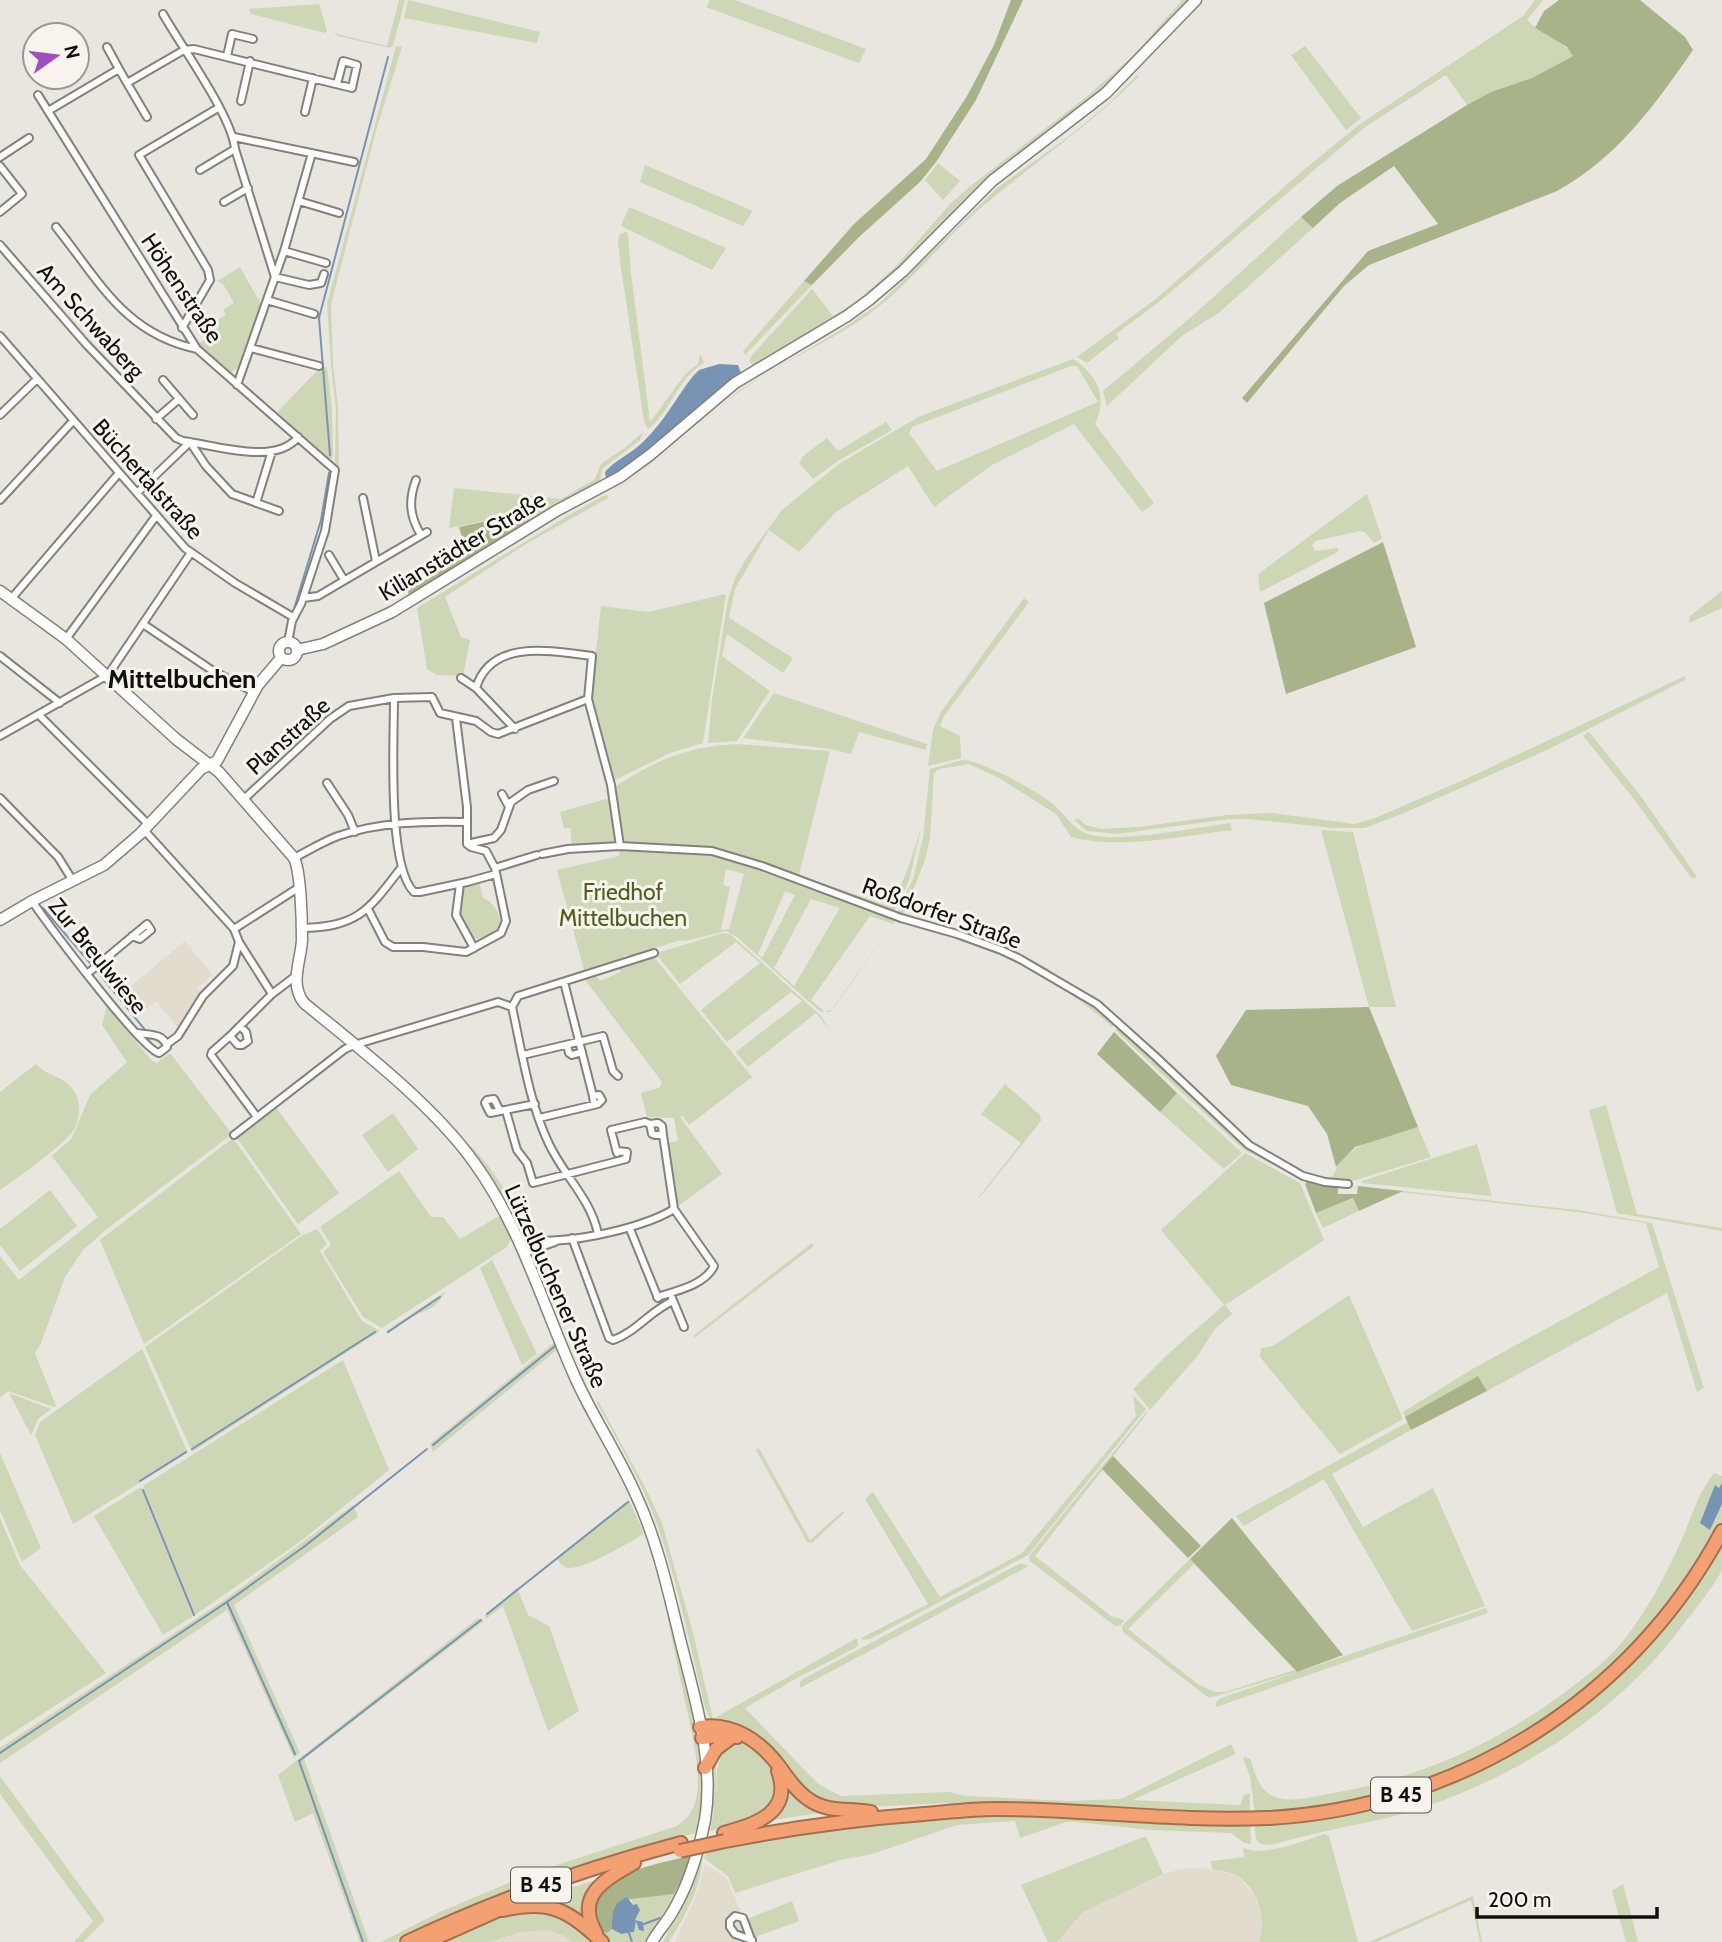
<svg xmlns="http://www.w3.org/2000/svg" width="1722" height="1942" font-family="Cabin,sans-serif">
  <rect width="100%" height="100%" fill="#e9e6df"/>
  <path fill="#e2dcce" d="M185,941l28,35 -5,1 -1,3 -10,8 4,4 -22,37 -23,-28 -19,15 -17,-21z
    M705,1864l22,15 27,63h-79l23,-51z
    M1186,1868l26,1 26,7 15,18 10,20 -1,21 -3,7h-202l26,-30 80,-38z
    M548,1930l16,6 7,6h-81l31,-10z"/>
  <path fill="#cdd6b5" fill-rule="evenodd" d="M399,0h6l-12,46 -3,2 -52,-12 -9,-9 8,7 50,12z
    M408,0l132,32 -3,11 -133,-25z
    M710,0h25l131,49 -7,14 -153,-56z
    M1182,0h9l-89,92 -143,114 -60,63 -55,46 -90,51 -5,-5 4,-7 59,-65 21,27 24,-15 16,-14 24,-22 53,-61 18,-16 117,-90 48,-42z
    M1535,0h8l-16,20c14,15 34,20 47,35l-42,23 -41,14 -24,13 -21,-30 -81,52 -206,175 -43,32 3,4 -32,25 -10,-6 80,-59 143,-125 60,-49 163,-108z
    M319,4l8,27 -2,2 -74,-19 -2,-5z
    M396,46l6,1 -26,84 -45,173 2,61 5,43 1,63 -4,-2 1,-61 -5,-42 -4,-62z
    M1305,46l56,72 -15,12 -55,-75z
    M1132,72l2,2 -29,28 -110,84 -118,116 -40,28 -99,58 -92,79 -33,21 -2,-2 125,-100 99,-58 179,-161 89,-67z
    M1137,75l2,1c-50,51 -109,89 -163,136 -37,32 -66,73 -107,102 -40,29 -87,47 -127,76 -45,32 -80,73 -128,101l34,-23 93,-79 98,-58 41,-28 117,-115 71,-51 40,-33z
    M938,163l22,18 -17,19 -18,-20z
    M645,165l108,46 -10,15 -103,-44z
    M629,207l97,41 -14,22 -91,-44z
    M1301,217l12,11 -93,84 -37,23 -76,71 -4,-15 94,-79z
    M625,232l3,1 3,40 19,149 36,-49 12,-9 2,-10 4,9c-27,15 -33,49 -56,66l-4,-7 -24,-161 -2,-21 2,-6z
    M240,267l21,37 -22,63 -9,6 -33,-29 13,-7 -1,-3 10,-7 -3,-6 10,-6 -3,-5 11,-7 -11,-19 -6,-3z
    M804,281l8,4 -67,70 -2,-4z
    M1073,359c25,16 35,38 22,65l59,79 -12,9 -68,-88 -82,41 -58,42 -26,-41 -72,46 -37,40 -30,-22 -34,59 -6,29 64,40 -10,15 -56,-39 -5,22 48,35 -33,50 -29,2 4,-43 16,-100 7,-22 11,-19 36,-49 57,-46 79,-47zM1071,366h6l21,36 -161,69 -28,-38 3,-6z
    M327,367l5,42 1,48 -2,2 -4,-1 -50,-46 43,-44z
    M886,422l6,8 -54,31 -25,18 -14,-16 4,-7 24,-18 11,13z
    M643,432l-3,8 -38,29 -3,16 -68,36 -5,-4 -11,-2 -66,13 5,-40 107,11 34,-20 6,-15 25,-17z
    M601,491l1,3 -33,17 -155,95 -1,-3 154,-94z
    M607,494l1,4 -82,46 -81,53 16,40 9,3 -7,36 -26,-1 -10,-6 -10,-61 152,-93z
    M1367,494l15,44 -8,5 -9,-11 -5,-1 -45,10 -3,4 3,6 23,-3v4l-78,40 -2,-18z
    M1722,591v17l-33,15 1,-7z
    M726,594l-23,149 -33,10 -57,28 -22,-84 10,-91 47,6z
    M1024,598l5,4 -85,114 -4,10 20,10 1,22 -33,8 5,-36 8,-18z
    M1685,676v4l-138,70 -143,63 -39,15h-33l-84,-9h-19l-112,15 -30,-3 -13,-11 4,-2 8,7 15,4 37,-2 89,-12 45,-2 83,11 20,-6 93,-40z
    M774,693l153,51 -1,6 -67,-18 -8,22 -21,-5 -87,-11z
    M1589,732l51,63 57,82 -5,2 -58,-80 -51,-63z
    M737,744l93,7 -31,124 92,32 16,-36 14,-42 -12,52 -15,30 -3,1 -179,-62 -89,-5 -7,-59c43,-27 70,-39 121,-42z
    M962,760c19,0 75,31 91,44 10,9 20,24 32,29 28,12 113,-6 145,-10l2,7c-52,6 -110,20 -161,7l-15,-23 -57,-36 -30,-14 -30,5 -5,4 -4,64 -5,23 -21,53 103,33 42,23 2,6 -30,-18 -124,-43 17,-38 9,-39 7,-68z
    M610,798l6,44 -44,4 -2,-18h-6l-4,-16z
    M1321,830l32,2 43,175h-27z
    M620,848l61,2 33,5 46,14 134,48 1,4 -65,91h-8l-5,-3 -80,-72 -11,-6 -41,10 -4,-1 -51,16 -5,-1 -2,3 -39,12 -27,-100 62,-14zM726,869l18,5 -15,55 -8,1 9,-43 -7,-2zM785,891l10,4 -33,63 -4,-4zM811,899l29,9 -46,78 -20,-18zM870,916l23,8 -60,85 -8,3 -14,-12z
    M479,882l4,16c11,4 17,16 18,28l-14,10 -14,3 -17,-27 6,-26z
    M903,922c74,19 156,48 212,102l-3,3c-39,-36 -92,-66 -143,-84 -21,-8 -46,-11 -66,-21z
    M723,933l7,1 8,7 82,74 11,16 -15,-18 -68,54 -12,-15 66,-51 -11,-9 -64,50 -26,-32 59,-47 -24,-21 -56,42 -23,-29 3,-3z
    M653,956l99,121 -63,48 -6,-9 -3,1 42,57 -44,32 -11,-63 11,-2 -4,-23 -27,-1 -6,-24 18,-5 3,-6 -79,-105 12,-3 5,7 21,-9 -4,-6z
    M107,1006l44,54 6,3 13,-10 62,81 -124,94 -25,22 -18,27 -24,66 -6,10 21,53 -2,1 -46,-16 -8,7v-142l19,24 79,-63 -46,-61 20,-18 18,-43 37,-33 -25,-37z
    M1118,1027l130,120 50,30 -54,-27 -129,-120z
    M36,1064c12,14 27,10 38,27 7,11 6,26 1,37 -8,15 -59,51 -75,62v-98z
    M1005,1084l35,31 1,6 -60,75 -3,2 43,-55 -40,-29z
    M1177,1093l65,60 -18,16 -64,-57z
    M1606,1105l31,109 85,14v3l-105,-18 -28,-103z
    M275,1106l64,87 -41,31 -62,-87z
    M393,1113l25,36 -30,23 -26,-37z
    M1418,1127l13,30 -82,25 -18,-2c16,-40 50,-42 87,-53z
    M233,1138l68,96 -157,110 -44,-104z
    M460,1138c30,20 54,67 70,100l-9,-3z
    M1477,1144l15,52 -130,-13v-2z
    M1245,1153l55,30 24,57 -99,65 7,9 -18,16 -15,24 -49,56 -17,-21 35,-35 56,-49 -63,-75z
    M399,1171l32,46h12l17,22 41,-24 10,23 -4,9 -125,81 -19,-11 -40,-65 8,-7 -11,-18z
    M50,1190l27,36 -57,45 -20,-26v-16z
    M1403,1191l175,19 74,13 52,165 -7,4 -30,-99 -180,98 -9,-15 -73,41 -2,-5 71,-44 185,-101 -13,-44 -68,-11 -178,-20z
    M1354,1198l5,13 -36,17 -7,-15z
    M317,1229l10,15 -7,7 42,70 18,10 -188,121 -47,-105 158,-112z
    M812,1243l2,3 -120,92v-3z
    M492,1260l45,94 -15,11 -42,-97z
    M446,1291c-10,17 -13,16 -30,24 -10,5 -19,13 -29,19l-1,-3z
    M1349,1295l54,124 -63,35 -80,-97 1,-9 12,-2z
    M556,1341l3,7 -126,104 -3,-8z
    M142,1349l46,104 -115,71 -38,-89 5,-13z
    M343,1360l46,110 -88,71 -106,74 -52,-129z
    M9,1393l42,16 -13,10 -7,16z
    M1133,1395l13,14 -118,146 -158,84 -6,1 -3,-2 67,-34 -63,-105 8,-7 67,105 82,-44 114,-137z
    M598,1401l47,86 17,36 31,110 20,86 144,-81 1,7 -3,3 -58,30 -52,30 73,76 23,12 108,-4 16,4 103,5 53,-2 110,-55 5,10 -104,46 108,5 4,-10 6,-2v22l-279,-9 -21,-3 -104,5 -39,-14 -30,-38 -65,-33 -7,-16c-15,-61 -27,-124 -48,-183 -15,-42 -39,-82 -60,-121z
    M1147,1411l1,1 -113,144 76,60 13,4 -3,5 -6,1 -85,-65 -1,-5z
    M1408,1422l3,8 -79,44 31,53 70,-39 52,118 -73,25 -88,-152 -80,47 -8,-10z
    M759,1448l51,92 33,-29 1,2 -32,30 -5,-1 -51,-92z
    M0,1453l41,95 -19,14 -22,-52z
    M1714,1473l8,3v7l-3,5 -4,-2 -15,37 10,7 12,-26v19l-31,54 -42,54 -77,72 -100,62 -120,40 -97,10 -5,-39 -7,-18 3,-1 4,2c5,13 8,29 21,36 16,9 40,2 57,-1 87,-14 161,-47 232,-98 22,-17 46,-34 64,-56 24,-31 42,-65 58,-101 10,-23 16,-46 32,-66z
    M141,1487l52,129 -30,19 -69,-119z
    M632,1499h3c16,38 25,77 35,117 19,70 39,144 29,216l-101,28 -65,22 -60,24 -79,36h-13l59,-30 92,-39 142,-46c12,-5 19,-15 22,-28 7,-30 -8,-82 -14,-112 -14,-63 -23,-129 -50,-188z
    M629,1500l15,34c-16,9 -59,35 -75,34 -6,-1 -10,-6 -13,-10z
    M353,1505l5,12 -124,88 66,148 -6,5 -67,-148 -227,153v-15l223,-147z
    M0,1518l20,47 86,108 -106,68z
    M1722,1541c0,8 0,18 0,27 -2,12 -33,48 -42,61 -69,91 -176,157 -285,187 -40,10 -81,16 -120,28 -20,3 -20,-3 -20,-21l80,-8 60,-13 53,-19 70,-34 37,-24 47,-37z
    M1190,1559l4,5 -66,65 71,56 16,7h10l69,-22 3,2 -88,26 -86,-66 -1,-6z
    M1021,1563l8,3 -229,122v-6l3,-3z
    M517,1588l11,27 21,11 30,85 -31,20 -45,-125 -17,13 -1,-4z
    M1486,1608l2,5 -272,94v-5l5,-4z
    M478,1618l6,3 -180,138 65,183h-9l-47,-129 -18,9 -17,-47z
    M738,1741l20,9 17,20 3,23 -14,22 -54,16 5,-27 -8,27 6,-35v-34l5,-6 -2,9v37l1,-32 4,-13 -2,-8z
    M0,1776l105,144 -22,22h-9l19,-21 -93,-127z
    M784,1784l42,28 -60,9z
    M1002,1814l248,9 1,21 -7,-1 -13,-10 -80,-3 -75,-8h-10l-46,16 -5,-17 -58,4 -88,30 -25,4 -109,34 -7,-17 -24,-18 3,-6 109,-21z
    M1325,1834l4,2 29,106h-99c8,-22 0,-50 -20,-65 -6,-5 -19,-6 -27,-8l-1,-8 33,-4 -1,-10c16,12 63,-7 82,-13z
    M1146,1836l17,38 -80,38 -26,30h-9l-27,-57z
    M702,1853c2,31 -17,64 -33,89h-6l16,-33z
    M692,1861l-12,28 -30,53h-40l-13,-13 10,4 5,-4 9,5 12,-2 3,-11 8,10 -1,-9 -8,-2 -3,-19 -5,-4 47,-3z
    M598,1879l-10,45 -53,-24z
    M1623,1884l15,58h-12l-14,-51z
    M1473,1896l9,46h-2l-9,-42 -94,42h-8z
    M792,1901l7,20 -47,17 -7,-18z
    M519,1910c37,0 48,9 75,32h-23l-7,-6 -16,-6 -27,2 -31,10h-53l58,-25z"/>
  <path fill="#a8b389" d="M1011,0h12l-47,100 -40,62 -16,20 -61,55 -47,48 -8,-4 50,-57 72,-65 41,-63 27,-51z
    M1559,0h81l45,37 8,13c-38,55 -76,108 -136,141l-188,74 -25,21 -97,117 -5,-5 126,-147 70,-27 -44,-58 -54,37 -27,25 -12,-11 36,-31 130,-81 24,-13 41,-14 41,-22 -6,-9 -32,-19 9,-17z
    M516,515l10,2 5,4 -122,77 -1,-8 59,-35 -8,-28z
    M1383,542l33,105 -130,47 -22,-91z
    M1369,1007l49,120 -63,20 -19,20 -9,-33 -19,-28 -77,-21 -15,-29 30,-46z
    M1114,1032l63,61 -17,19 -63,-58z
    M1309,1180l29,5v9h19l1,-8 45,5 -44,20 -6,-13 -37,15 -11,-29z
    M1478,1376l9,15 -76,39 -6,-13z
    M1113,1456l88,90 -13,12 -86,-89z
    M1232,1518l8,10 103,127 -46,17 -107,-113z
    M693,1855l-1,6 -18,33 -53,6 -9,20v9l-5,4 -10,-4c-1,-6 -6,-15 -5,-21 5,-36 72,-45 101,-53z"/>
  <path fill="#7794b5" d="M719,364l19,1 3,8 -94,80 -41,26 -1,-7c10,-12 27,-19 38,-30 21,-20 33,-44 50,-66l6,-6z
    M1722,1483v21l-12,26 -10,-7 15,-38 4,3z
    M627,1897l6,8 4,-1 3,6 -5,10 8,2 1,9 -5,-1 -3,-9 -2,11 -13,2 -9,-5c0,-15 0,-26 15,-32z"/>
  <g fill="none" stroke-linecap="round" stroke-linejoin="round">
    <path stroke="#7794b5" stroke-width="2" d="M330,455l-11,-137 69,-261
      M294,609l27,-89 8,-47
      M43,908l48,56
      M97,971l49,60
      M388,1332l52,-35
      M433,1445l122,-99
      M192,1449l183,-117
      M140,1481l46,-29
      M143,1490l51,125
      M227,1602l68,152
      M487,1614l141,-112
      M0,1753l227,-151 78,-56 122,-97
      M644,1924l16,-6
      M629,1933l3,9
      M363,1942l-64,-181 182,-141"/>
    <defs>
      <path id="street" d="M163,14c18,32 69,102 72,135l40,128 34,8 12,-2 3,-9
        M107,47l12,22
        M227,56l5,-22 21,5
        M127,83l20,34
        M38,95l159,254 138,121 -10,61 -24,73 -9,17 -4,21
        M241,101l9,-40
        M48,111l71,-42 8,14 57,-33 10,-1 158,39 5,-23 -14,-4 -6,23
        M305,112l8,-34
        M234,137l120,25
        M0,157l29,-19
        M0,166l22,28 -22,18
        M200,170l35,-21
        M299,201l40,12
        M224,202l24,-14
        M56,227c43,53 68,107 141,122
        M0,245l86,99 90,94 7,3c31,4 93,25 115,-4
        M284,251l42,12
        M267,300l47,14
        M182,328l28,-48 -2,-10 -69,-115 79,-47
        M0,336l185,212 50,35 58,34
        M251,348l68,18
        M163,380l30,35
        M237,385l47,-134 28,-98
        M0,415l37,-36
        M156,419l23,-20
        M190,442l16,24 26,28 47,17
        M416,480c-8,21 -6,37 5,55
        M137,493l53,-51
        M363,498l13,63
        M0,500l73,-79
        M256,503l16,-52
        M329,555l15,25
        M303,598l15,-2 109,-64
        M11,599l108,-126
        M143,624l70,47 41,21
        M66,639l90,-123
        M0,656l60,47
        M461,678l15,10 39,41
        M476,688c15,-50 77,-37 116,-32l-4,43 23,86 9,61
        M394,698c0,41 -7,168 20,194h6l47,-10 29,-8
        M39,715l110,110
        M0,736l108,-61 82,-121
        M327,783l21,32 7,17
        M502,794l7,13
        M0,798l58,59 15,24
        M243,800l87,-81 19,-13 45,-8 38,-1 8,16 36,8 15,11 7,2 90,-35
        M144,830l90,99 5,13 33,52
        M467,844l27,-6 7,-8 10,-28 17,-12 26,-9
        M542,854l26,-5 52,-3 92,5 50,15 139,52 56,16 44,16 19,9 77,45 58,52 94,89 54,31 22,6 23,2
        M294,858c14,-7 28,-16 44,-22 41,-14 85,-15 128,-14
        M495,868l42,-13
        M460,884l-4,31 18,33
        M32,901c15,22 110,149 127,152l8,-6c-3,-14 -18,-12 -30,-14
        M368,909l17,33 8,5h30l43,5 35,-19 5,-12 -11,-53 -9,-17 -15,-4 -4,-3v-37l-11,-89
        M301,928c57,-1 67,-17 100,-60
        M234,929l64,-41
        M87,974l60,-50 4,6 -11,9 -8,-3
        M564,982l29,114
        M512,1007c10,45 17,95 37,137 15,32 42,55 49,90
        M512,1007l6,-11 136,-43
        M240,1026l32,-32 25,-19
        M230,1036l10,-10 6,6 2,9 -6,4h-4l-8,-9 -18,16 -1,3 46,62
        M167,1044l11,-8 25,-40 30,-30 6,-24
        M567,1045l2,8 3,2 10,-3
        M523,1055l80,-19 10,35 5,5
        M500,1111l-10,2 -5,-10 2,-3 7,-1 6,12 35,-7
        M506,1111l11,39 10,13 6,20 93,-24 1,-7 -10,-1
        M539,1118l59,-14 4,-4 -3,-5 -6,1 1,8
        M658,1123l4,3 1,9h-8l-3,-1 -2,-10z
        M234,1135l111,-86 9,-4 144,-43 14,5
        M617,1153l-6,-23 34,-8 5,2
        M630,1229l28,69
        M517,1237c36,12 126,-8 157,-28
        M572,1238l37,100 4,2c22,-7 38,-30 60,-39
        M524,1253l31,-11
        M657,1297c19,-6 48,-12 57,-31l-40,-57 -11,-74
        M672,1298l12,29
        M752,1940l-17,-6 -5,-7v-6l5,-5 8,2 9,24"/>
      <path id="secondary" d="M0,591l66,48 110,100 43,33 75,86c7,14 8,65 8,82 -1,21 -13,44 2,63 55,45 128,101 169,158 47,64 69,142 101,214 18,41 44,79 62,120 21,45 32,95 44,144 14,57 35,121 25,181 -6,30 -16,64 -32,91 -6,11 -15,20 -21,31
        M279 651a9 9 0 1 1 18 0a9 9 0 1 1-18 0Z
        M297,650l26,-6 69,-32 164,-101 64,-34 30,-22 85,-72 112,-67 22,-16 34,-29 89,-90 114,-88 90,-93
        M0,920l32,-19 72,-36 36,-31 61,-65 16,-8 41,-76 23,-27"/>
      <path id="highway" d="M700,1727c33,-5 60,14 79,39 9,12 16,24 29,33 19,14 41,9 63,13
        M702,1738l21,-3 14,2
        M705,1768l11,-19 16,-12
        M724,1833c32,-9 69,-20 54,-62
        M725,1841c66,-13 132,-22 199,-27 24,-2 48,-5 72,-5 90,0 181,13 272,9 190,-10 364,-118 454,-287
        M503,1910c46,-11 66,0 99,32
        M596,1933c-22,-38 10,-54 38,-70
        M407,1942c88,-42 179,-74 274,-99
        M427,1942l83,-37"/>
    </defs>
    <use href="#street" stroke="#84817b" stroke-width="10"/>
    <use href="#secondary" stroke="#84817b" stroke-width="13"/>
    <use href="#highway" stroke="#a46e4f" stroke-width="16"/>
    <use href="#street" stroke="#fff" stroke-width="6"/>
    <use href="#secondary" stroke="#fff" stroke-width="10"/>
    <use href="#highway" stroke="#f3a172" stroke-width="12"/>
    <defs>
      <path id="highway-bridge" d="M680,1851l45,-10"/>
    </defs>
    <use href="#highway-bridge" stroke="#a46e4f" stroke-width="16" stroke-linecap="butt"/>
    <use href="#highway-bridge" stroke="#f3a172" stroke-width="12"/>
  </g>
  <g text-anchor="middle" stroke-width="6" stroke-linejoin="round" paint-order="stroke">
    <g fill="#f7f3ed" stroke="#565451" stroke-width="2">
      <rect x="1371" y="1777.5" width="60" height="35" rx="5"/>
      <rect x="511" y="1867.5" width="60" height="35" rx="5"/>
    </g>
    <g font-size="21" font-weight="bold" fill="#11100e">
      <text x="1401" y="1802">B 45</text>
      <text x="541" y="1892">B 45</text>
    </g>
    <g font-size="23" fill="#11100e" stroke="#f7f3ed">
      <text transform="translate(182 288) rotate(56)" y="8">Höhenstraße</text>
      <text transform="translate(91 321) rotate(48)" y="8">Am Schwaberg</text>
      <text transform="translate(148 479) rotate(48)" y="8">Büchertalstraße</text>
      <text transform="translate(462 546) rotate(-31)" y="8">Kilianstädter Straße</text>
      <text transform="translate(288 736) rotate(-42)" y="8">Planstraße</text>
      <text transform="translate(942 913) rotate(20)" y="8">Roßdorfer Straße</text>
      <text transform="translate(98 956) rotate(51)" y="8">Zur Breulwiese</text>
      <text transform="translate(556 1286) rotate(66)" y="8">Lützelbuchener Straße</text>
    </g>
    <g font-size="23" fill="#505d1c" stroke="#f7f3ed">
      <text x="623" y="900">Friedhof<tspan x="623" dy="26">Mittelbuchen</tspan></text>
    </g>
    <g font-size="26" font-weight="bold" fill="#11100e" stroke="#f7f3ed">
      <text x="182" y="688">Mittelbuchen</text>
    </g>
  </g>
  <g transform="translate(56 56) rotate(76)"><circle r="33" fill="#f7f3ed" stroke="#9b9894" stroke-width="2"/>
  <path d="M0-5L12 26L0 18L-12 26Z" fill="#a04fbf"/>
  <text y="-10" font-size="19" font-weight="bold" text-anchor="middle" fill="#11100e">N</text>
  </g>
  <path d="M1477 1907v10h180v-10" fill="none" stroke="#11100e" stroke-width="3.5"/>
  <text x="1488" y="1907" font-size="21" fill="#11100e" stroke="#f7f3ed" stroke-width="5" paint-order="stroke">200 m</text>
</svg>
